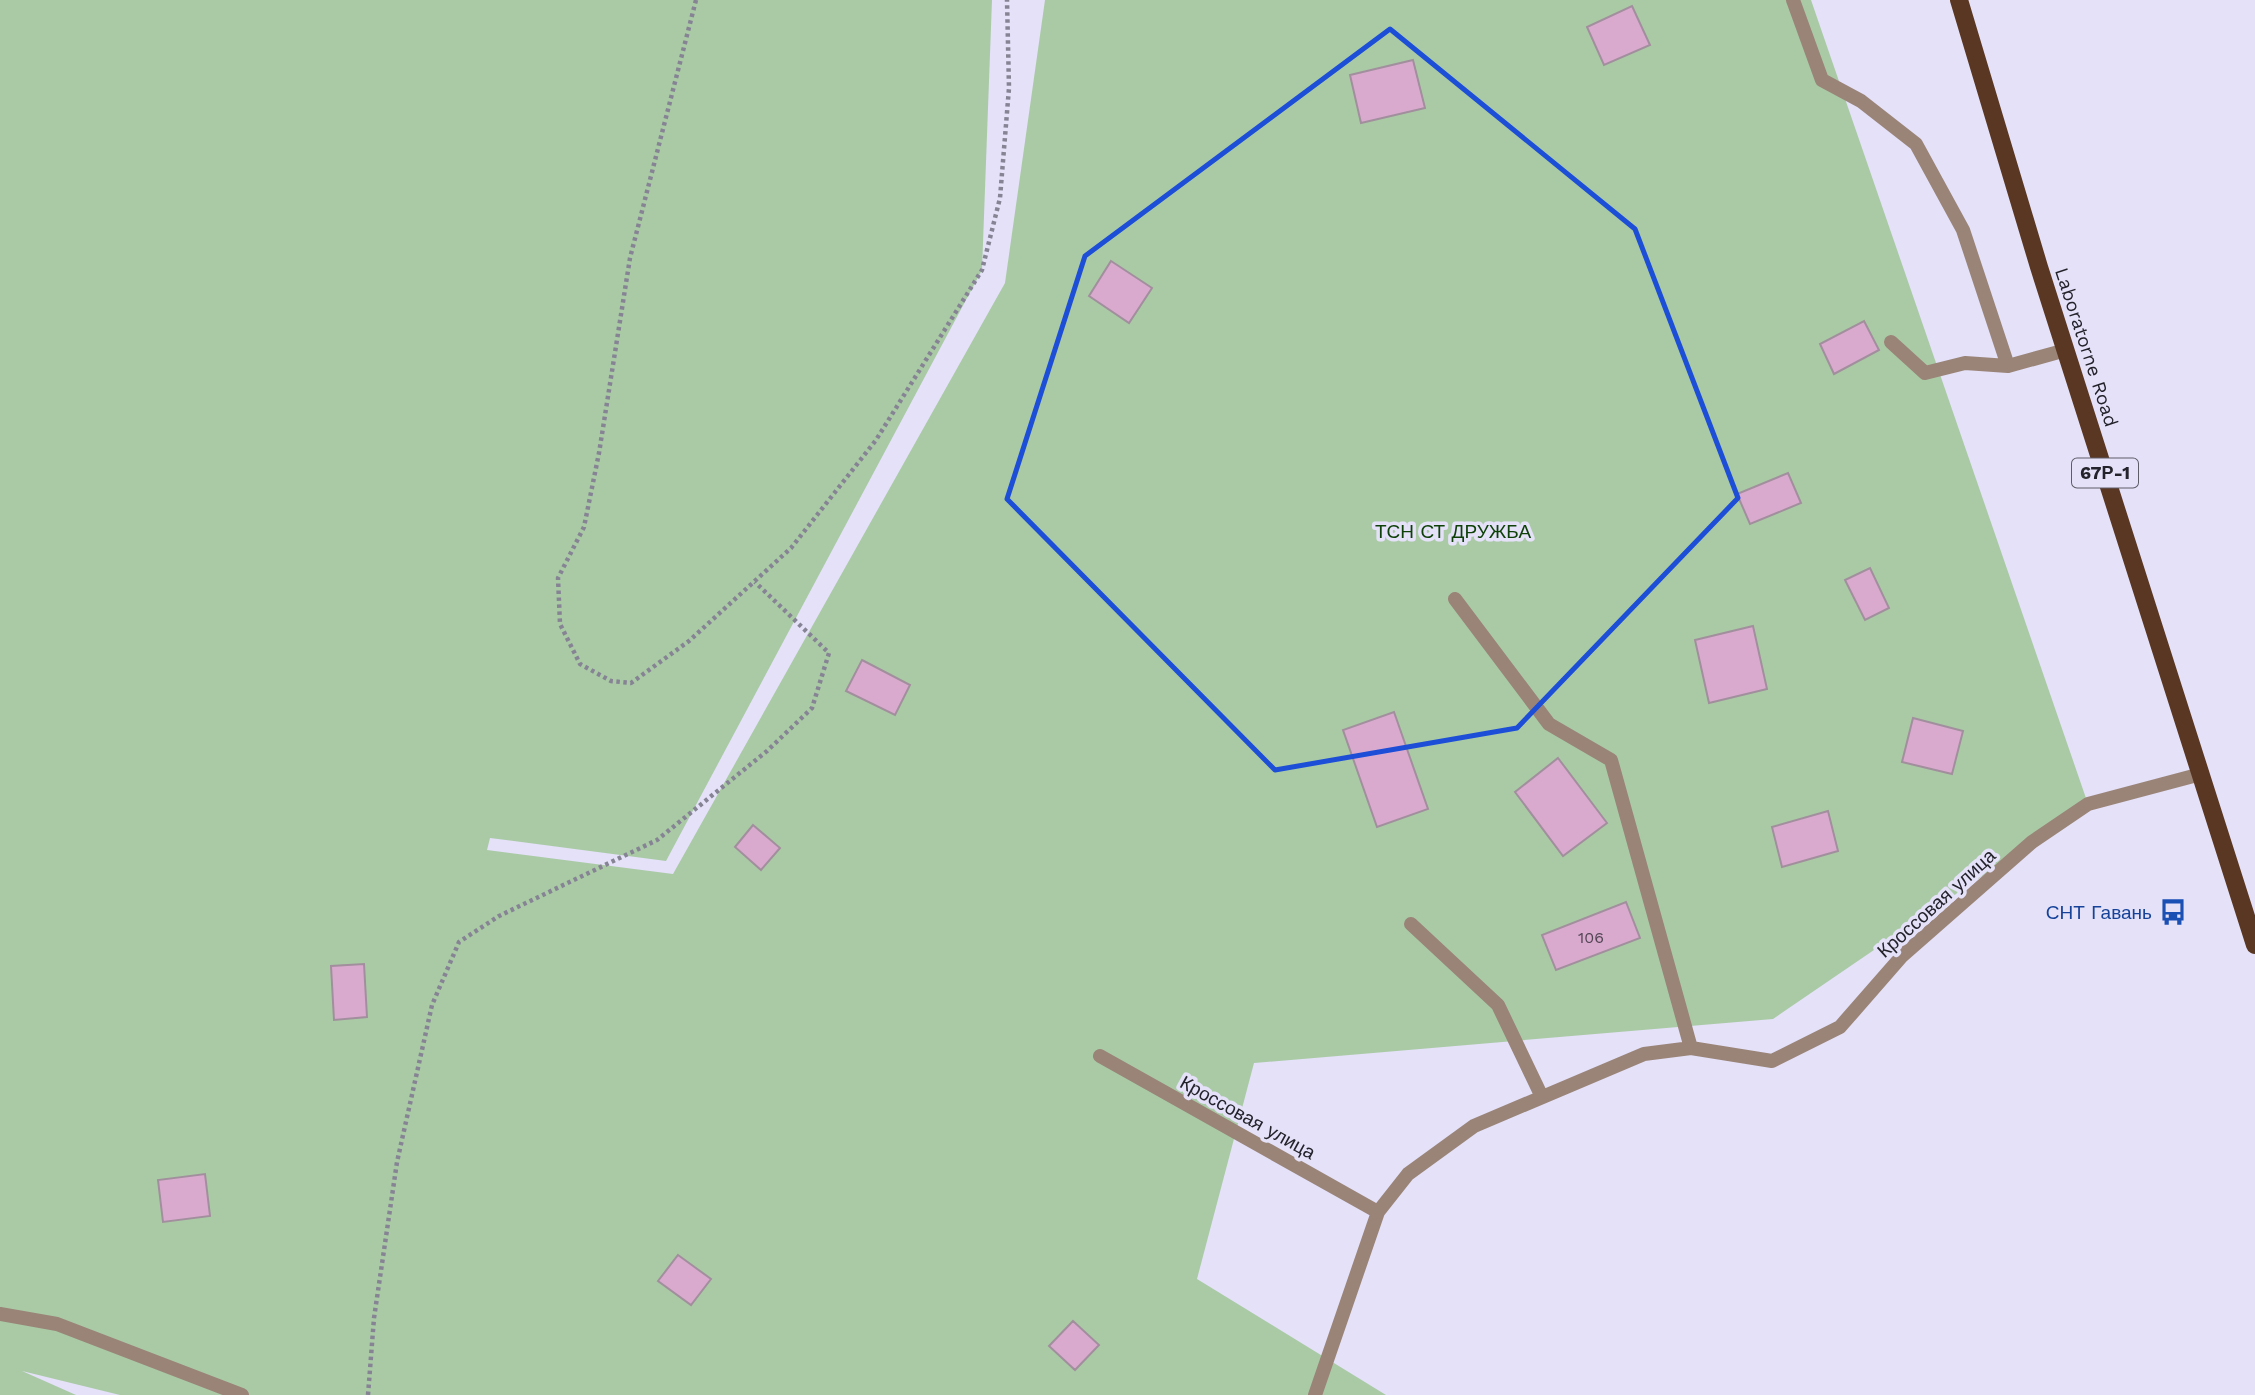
<svg xmlns="http://www.w3.org/2000/svg" width="2255" height="1395" font-family="'Work Sans',sans-serif">
  <rect width="100%" height="100%" fill="#e4e1f8"/>
  <path fill="#aacaa6" d="M0,0h992l-10,270 -316,591 -176,-23 -3,12 186,24 332,-591 40,-283h766l277,804 -315,215 -519,44 -57,216 189,116h-1266l-98,-24 54,24h-76z"/>
  <path fill="#d9aace" stroke="#a28f9d" stroke-width="2" d="M1632,6l18,39 -46,20 -17,-38z
    M1413,60l12,48 -64,15 -11,-48z
    M1111,261l41,27 -23,35 -40,-27z
    M1864,321l15,29 -45,24 -14,-30z
    M1788,473l13,30 -51,21 -13,-30z
    M1870,568l19,40 -24,12 -20,-40z
    M1753,626l14,63 -58,14 -14,-63z
    M862,660l48,25 -15,30 -49,-24z
    M1394,712l34,97 -51,18 -34,-97z
    M1913,718l50,13 -11,43 -50,-12z
    M1558,758l49,65 -44,33 -48,-64z
    M1828,811l10,40 -56,16 -10,-40z
    M753,825l27,23 -19,22 -26,-23z
    M1626,902l14,36 -84,32 -14,-35z
    M364,964l3,53 -33,3 -3,-54z
    M205,1174l5,42 -47,6 -5,-42z
    M678,1255l33,24 -20,26 -33,-24z
    M1073,1321l26,24 -24,25 -26,-24z"/>
  <g fill="none" stroke-linecap="round" stroke-linejoin="round">
    <path stroke="#868494" stroke-width="4.5" stroke-dasharray="3.5 3.5" stroke-linecap="butt" d="M696,0l-66,258 -31,195 -15,74 -26,51 2,46 20,40 31,17 20,2 58,-42 102,-93 85,-108 106,-170 18,-72 9,-110 -2,-88
      M368,1395l6,-77 23,-156 35,-157 27,-63 40,-26 158,-76 110,-89 45,-43 17,-55 -74,-71"/>
    <path stroke="#9a8478" stroke-width="14" d="M1793,0l29,80 39,21 55,43 47,86 45,136
      M1891,342l34,31 40,-10 43,3 58,-16
      M1455,599l94,125 62,36 80,288
      M1411,924l87,81 44,92
      M1100,1056l278,156 30,-38 66,-48 170,-72 47,-6 81,13 68,-34 62,-71 130,-114 56,-38 113,-30
      M0,1314l57,10 185,71
      M1315,1395l63,-183"/>
    <path stroke="#5a3722" stroke-width="18" d="M1959,0l80,267 216,678"/>
  </g>
  <path fill="none" stroke="#1d4ed8" stroke-width="5" stroke-linejoin="round" d="M1390,29l245,200 103,269 -221,230 -242,42 -268,-271 78,-243z"/>
  <defs>
    <symbol id="bus-bare" viewBox="-9 -9 18 18"><path d="M-5-6H5V4H4V6H2V4H-2V6H-4V4H-5ZM-3.5-4V0h7V-4ZM-3.5 1.2v1.5H-2V1.2ZM2 1.2v1.5H3.5V1.2Z" fill="#1a4fb4" stroke="#e4e1f8" stroke-width="2.5" paint-order="stroke"/></symbol>
  </defs>
  <g fill-rule="evenodd">
    <use href="#bus-bare" x="2154" y="893" width="38" height="38"/>
  </g>
  <g text-anchor="middle" stroke-width="7" stroke-linejoin="round" paint-order="stroke">
    <g font-size="16" fill="#514554">
      <text x="1591" y="943">106</text>
    </g>
    <rect fill="#e4e1f8" stroke="#5e5c68" stroke-width="2" x="2072" y="458.5" width="66" height="29" rx="5"/>
    <g font-size="18" font-weight="bold" fill="#24232b">
      <text x="2105" y="479">67Р-1</text>
    </g>
    <g font-size="19" fill="#24232b" stroke="#e4e1f8">
      <text transform="translate(2087 347) rotate(72)" y="7">Laboratorne Road</text>
      <text transform="translate(1936 903) rotate(-42)" y="7">Кроссовая улица</text>
      <text transform="translate(1248 1117) rotate(29)" y="7">Кроссовая улица</text>
    </g>
    <g font-size="19" fill="#0e4108" stroke="#e4e1f8">
      <text x="1453" y="538">ТСН СТ ДРУЖБА</text>
    </g>
    <g font-size="19" fill="#164399" stroke="#e4e1f8" text-anchor="end">
      <text x="2152" y="919">СНТ Гавань</text>
    </g>
  </g>
</svg>
